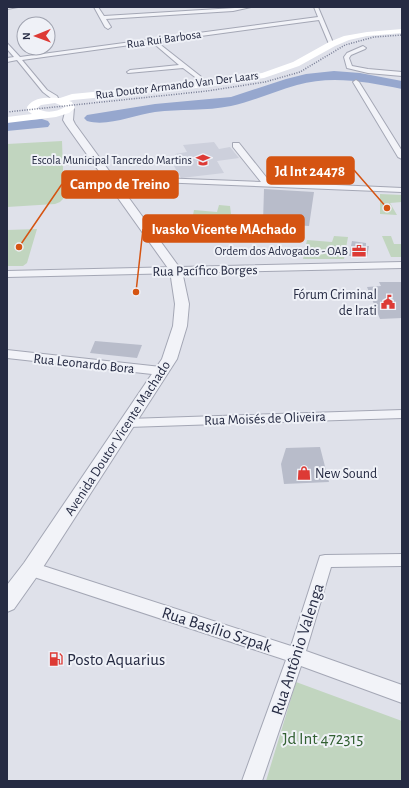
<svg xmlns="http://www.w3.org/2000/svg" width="409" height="788" font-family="'Alegreya Sans',sans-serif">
  <rect width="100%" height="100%" fill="#dfe1ea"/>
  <path fill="#cdd0dc" d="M214,142l5,7 11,-2 9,11 -22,3 7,12 -43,5 -7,-12 8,-1 -7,-11 12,-2 -4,-7z"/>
  <path fill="#c1d5bf" d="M62,141l2,57 -4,4 -5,2 -48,3v-63z
    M380,194l22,1v7l-12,1 7,12 -17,-1z
    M219,205l11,1 1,8 29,4v21h-18l-7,-9 -10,1 -3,-4 -24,6 -7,-8 3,-15 23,2z
    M37,229l-10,34 -4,3h-16v-36z
    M334,236l14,1 -4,22h-41l4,-19 25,2z
    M382,236h9l3,8h8v13h-11z
    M296,682l106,39v60h-136z"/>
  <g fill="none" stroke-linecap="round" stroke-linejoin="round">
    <path fill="#96a7ce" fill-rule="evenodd" d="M334,71l26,2 42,8v8c-35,-7 -70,-14 -105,-4 -22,6 -43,16 -66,21 -25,5 -51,3 -76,6 -22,3 -47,15 -68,9l-3,-3 3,-3 68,-11 76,-7 55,-18 20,-5z
      M42,119l6,2 2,3 -2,3 -41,4v-10z"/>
  </g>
  <path fill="#b8bcca" d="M264,189l50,3 -5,34 -46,-3z
    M352,241l14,2v3h3l-2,11 -18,-1z
    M379,282h23v36l-22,1 -13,-32 14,-1z
    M95,341l47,4 -5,13 -47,-5z
    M320,447l9,35 -45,2 -3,-20 5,-16z"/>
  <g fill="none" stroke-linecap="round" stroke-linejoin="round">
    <defs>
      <path id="minor" d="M7,7h11l-11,2z
        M94,7h4l6,9 147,-9 -18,4 -127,8 5,8 -3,2 -3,-2z
        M314,7h4l16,38 -5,-1 -10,-24 -162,22 52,41v2l-2,1 -24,-18 -55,5 -1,-1 3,-2 49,-5 -27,-23 -130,18 25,30 10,6 2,4 -3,2 -13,-10 -26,-32 -10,2v-4l7,-1 -7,-8v-6l13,14 298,-40z
        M363,46l3,2 -1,1 -14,6 -2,3 3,8 16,3 34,3v4l-34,-3 -21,-5 -3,-11 3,-4z
        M356,80l3,2 43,69v8l-4,-2 -45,-75z
        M233,143h6l31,39 132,6v4l-294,-12 -4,-2 4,-2 153,6 -28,-35z
        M402,262v6l-395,9v-6z
        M7,350l154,17 4,1 2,3 -2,3 -4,1 -154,-17z
        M402,410v8l-274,9 -4,-1 -2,-3 2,-3 4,-1z
        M402,554v12l-71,1 -25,84 96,34v18l-101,-37 -39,115h-20l44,-121 -255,-84 -5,-2 -3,-5 3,-5 5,-2 260,84 29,-90 5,-1z"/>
      <path id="tertiary" d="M70,105l4,3 -1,12 2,4 107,147 7,33 -2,22 -10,33 -139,216 -24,34 -7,3v-27l17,-22 138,-204 11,-33 2,-22 -5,-33 -104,-146 -3,-5 3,-12z"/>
    </defs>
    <use href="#minor" stroke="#a4a7b5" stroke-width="2"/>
    <use href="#tertiary" stroke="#a4a7b5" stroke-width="2"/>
    <use href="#minor" fill="#f2f3f8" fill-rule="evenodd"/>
    <use href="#tertiary" fill="#f2f3f8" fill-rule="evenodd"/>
    <path fill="#fff" fill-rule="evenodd" d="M402,29v4l-35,3 -18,4 -14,6 -36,20 -35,12 -57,9 -134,13 -4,1 3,1 3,6 -6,5 -13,4 -49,6v-6l25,-3 -4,-3 -1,-4c8,-11 21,-9 33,-9 4,-1 8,-3 12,-4l135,-13 55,-8 31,-11 36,-20 15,-6 23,-4zM55,103l10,4c-9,5 -19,7 -28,1l4,-3z"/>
    <path stroke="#777d95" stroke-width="1.5" stroke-dasharray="1 1.5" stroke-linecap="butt" d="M7,112l200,-21 58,-9 35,-10 45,-27 29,-8 28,-2"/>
  </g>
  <defs>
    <symbol id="school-bare" viewBox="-9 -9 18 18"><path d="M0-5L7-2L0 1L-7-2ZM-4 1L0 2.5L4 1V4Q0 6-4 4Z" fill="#dd3a35" stroke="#eff1f7" stroke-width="2.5" paint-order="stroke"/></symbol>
    <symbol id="office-bare" viewBox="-9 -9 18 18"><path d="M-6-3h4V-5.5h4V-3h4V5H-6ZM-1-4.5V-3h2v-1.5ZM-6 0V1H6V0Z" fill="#dd3a35" stroke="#eff1f7" stroke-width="2.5" paint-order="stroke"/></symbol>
    <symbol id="civic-bare" viewBox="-9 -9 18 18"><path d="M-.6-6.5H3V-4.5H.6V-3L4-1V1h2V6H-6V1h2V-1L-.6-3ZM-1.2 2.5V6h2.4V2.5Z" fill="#dd3a35" stroke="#eff1f7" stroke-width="2.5" paint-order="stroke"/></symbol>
    <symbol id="shop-bare" viewBox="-9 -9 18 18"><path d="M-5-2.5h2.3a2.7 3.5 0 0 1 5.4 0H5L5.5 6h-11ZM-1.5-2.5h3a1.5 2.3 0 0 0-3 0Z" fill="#dd3a35" stroke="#eff1f7" stroke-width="2.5" paint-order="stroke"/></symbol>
    <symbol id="fuel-bare" viewBox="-9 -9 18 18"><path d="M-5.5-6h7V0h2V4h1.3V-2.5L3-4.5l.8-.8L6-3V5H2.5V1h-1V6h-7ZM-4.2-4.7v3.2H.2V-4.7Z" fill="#dd3a35" stroke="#eff1f7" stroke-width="2.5" paint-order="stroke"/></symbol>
  </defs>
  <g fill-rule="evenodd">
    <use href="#school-bare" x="193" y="150" width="20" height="20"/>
    <use href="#office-bare" x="349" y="241" width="20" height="20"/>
    <use href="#civic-bare" x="378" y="292" width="20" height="20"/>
    <use href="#shop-bare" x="294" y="463" width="20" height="20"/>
    <use href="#fuel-bare" x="46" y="649" width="20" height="20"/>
  </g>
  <g text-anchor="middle" stroke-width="4" stroke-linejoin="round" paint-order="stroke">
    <g font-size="12" fill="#262b43" stroke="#eff1f7">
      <text transform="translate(164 39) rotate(-8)" y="4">Rua Rui Barbosa</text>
      <text transform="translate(177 85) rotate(-7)" y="4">Rua Doutor Armando Van Der Laars</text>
    </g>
    <g font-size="12" fill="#262b43" stroke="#eff1f7" text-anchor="end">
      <text x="192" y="164">Escola Municipal Tancredo Martins</text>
      <text x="348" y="255">Ordem dos Advogados - OAB</text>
    </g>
    <g font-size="14" fill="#262b43" stroke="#eff1f7">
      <text transform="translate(205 270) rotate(-1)" y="5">Rua Pacífico Borges</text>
      <text transform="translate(84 363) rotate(6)" y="5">Rua Leonardo Bora</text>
      <text transform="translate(265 418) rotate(-2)" y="5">Rua Moisés de Oliveira</text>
      <text transform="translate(117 438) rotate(-57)" y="5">Avenida Doutor Vicente Machado</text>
    </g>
    <g font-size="14" fill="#262b43" stroke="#eff1f7" text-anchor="end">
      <text x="377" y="299">Fórum Criminal<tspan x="377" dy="16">de Irati</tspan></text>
      <text x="315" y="478" text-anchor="start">New Sound</text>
    </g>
    <g font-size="17" fill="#262b43" stroke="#eff1f7">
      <text transform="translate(217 629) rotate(18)" y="6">Rua Basílio Szpak</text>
      <text transform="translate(297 649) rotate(-72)" y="6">Rua Antônio Valenga</text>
    </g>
    <g font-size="17" fill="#262b43" stroke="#eff1f7" text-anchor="start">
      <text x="67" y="665">Posto Aquarius</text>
    </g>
    <g font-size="17" fill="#326032" stroke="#eff1f7">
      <text x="323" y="744">Jd Int 472315</text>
    </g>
  </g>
  <path fill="none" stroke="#d55412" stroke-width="1.5" d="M387 208L354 170M19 247L62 184M136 292L143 229"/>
  <g fill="#d55412" stroke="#eff1f7" stroke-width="1.5">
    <circle cx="387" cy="208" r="4"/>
    <circle cx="19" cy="247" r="4"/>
    <circle cx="136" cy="292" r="4"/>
  </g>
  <g fill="#d55412" stroke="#d55412" stroke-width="1.5">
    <rect x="267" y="157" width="87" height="27" rx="4"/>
    <rect x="62" y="171" width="116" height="27" rx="4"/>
    <rect x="143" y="215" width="161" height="27" rx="4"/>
  </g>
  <g font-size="15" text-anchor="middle" font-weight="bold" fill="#fff">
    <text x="310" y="176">Jd Int 24478</text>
    <text x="120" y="189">Campo de Treino</text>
    <text x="224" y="234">Ivasko Vicente MAchado</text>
  </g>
  <rect width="409" height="788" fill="none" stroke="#262b43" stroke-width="16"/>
  <g transform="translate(36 36) rotate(269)"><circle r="19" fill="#eff1f7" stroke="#9fa2af"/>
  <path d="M0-3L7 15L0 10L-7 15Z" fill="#dd3a35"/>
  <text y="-6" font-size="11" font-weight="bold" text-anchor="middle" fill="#262b43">N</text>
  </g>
</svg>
